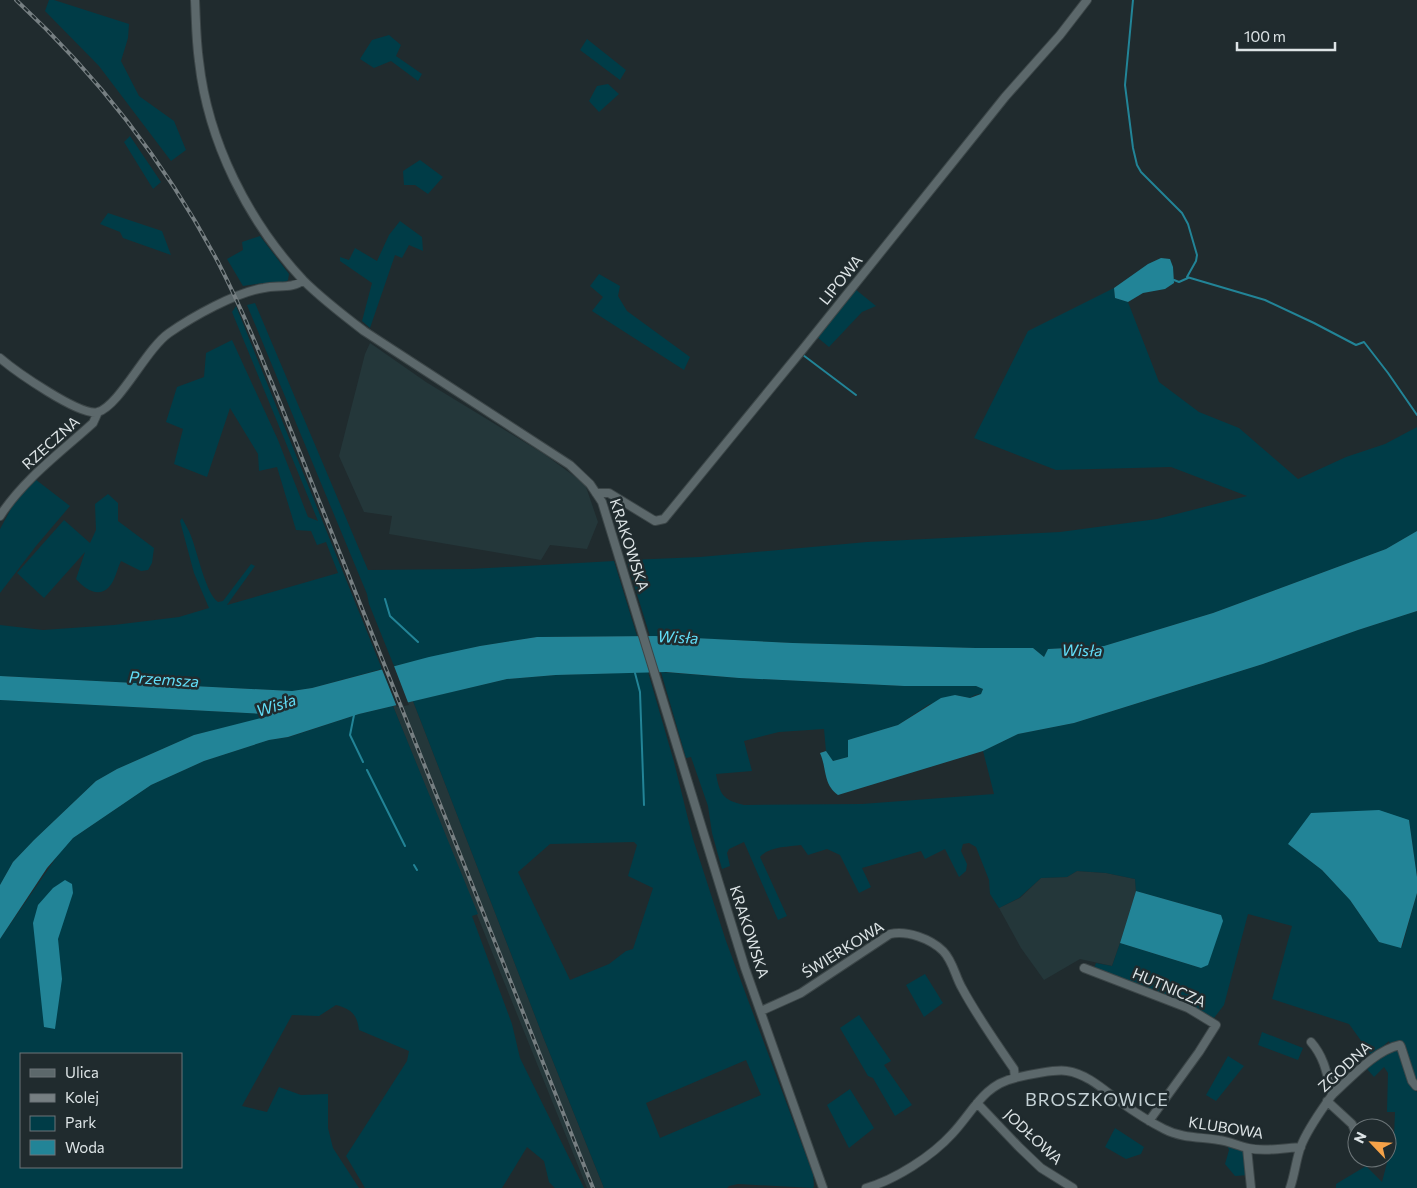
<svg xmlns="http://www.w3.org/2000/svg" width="1417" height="1188" font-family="Commissioner,sans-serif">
  <rect width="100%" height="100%" fill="#202b2e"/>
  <path fill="#24373a" d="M370,343l56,39 118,72 41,30 13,38 -11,27 -37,-4 -9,15 -152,-26 3,-18 -28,-4 -25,-56 26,-102z
    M413,701l131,338 60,149h-17l-194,-482z
    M1077,871l29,2 29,6 1,12 -16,52 -8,23 -32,-7 -36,21 -23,-32 -22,-40 21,-10 21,-20 26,-1z"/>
  <path fill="#003c47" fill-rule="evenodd" d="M49,0h5l75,24 -1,14 -7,23 18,35 35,25 12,29 -15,11 -72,-95 -54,-55z
    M389,35l12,10 -5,11 26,18 -4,7 -27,-20 -17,7 -14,-9 12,-19z
    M587,39l39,31 -6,10 -40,-30z
    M608,84l11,10 -20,18 -10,-11 8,-15z
    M130,136l31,46 -8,7 -29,-47z
    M420,160l23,17 -15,17 -13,-9h-11l-1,-14z
    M108,213l54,18 9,24 -48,-17 -3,-6 -20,-8z
    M400,221l22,16 1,14 -14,-6 -7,13 -7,-3 -25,73 -8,-7 10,-38 -32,-22v-4l9,3 6,-12 22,13 12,-26z
    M260,236l29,38 -1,6 -4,4 -21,-1 -20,3 -16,-27 16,-9 -1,-8z
    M599,274l21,12 -2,10 9,15 63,46 -6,13 -92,-59 11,-14 -13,-11z
    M1114,288l1,10 13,4 31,80 40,30 40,16 59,51 48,-22 39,-13 32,-17v104l-31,18 -173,64 -109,33 -56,3 -4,8 -11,-9h-57l-183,-5 -143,-7 -22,-71 1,-5 71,-3 167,-15 193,-10 97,-13 90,-23 -76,-29 -115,3 -82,-32 54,-107z
    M855,289l21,17 -14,6 -33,35 -12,-10z
    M255,303l113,267 103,-1 143,-8 23,75 -100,1 -57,9 -86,20 -25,-62 -2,-10 -120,-289z
    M236,306l146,363 -70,19 -20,3 -292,-15v-51l43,5 71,-5 65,-8 30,-9 -15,-35 -14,-52 2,-3c3,6 7,12 9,18 6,15 15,58 27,66l5,-1 28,-37 4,2 -28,39 111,-32 -12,-31 -9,3 -6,-14 -15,-1 -19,-63 -18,4 -1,-17 -28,-46 -23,69 -33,-13 9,-35 -17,-7 11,-35 27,-10 2,-24 26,-13 46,100 30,77 10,4 -86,-209z
    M35,479l35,27 -34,40 -36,47v-64l13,-24z
    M108,494l10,9v18l36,27 -2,15 -4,7 -7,1 -20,-10c-4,8 -6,20 -12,26 -11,12 -25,1 -33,-8l9,-27 -41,46 -27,-25 47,-53 26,23 6,-13 -1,-26z
    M1417,611v266l-8,-57 -121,24 34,26 28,30 29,42 23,5 15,-54v190l-6,2 6,7v96h-81v-4l30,-18 16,16 12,-46 1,-24h-8l1,-39 -4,-6 -10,10 -7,-8 15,-13 11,-4 -4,-11 -17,15 -23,-32 -77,-25 20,-73 -44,-12 -24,91 -10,13 -34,-16 -86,-34 2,-5 16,3 8,-23 81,25 20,-53 -85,-24 -1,-12 -29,-6 -29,-2 -10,6 -26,1 -22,20 -20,10 -9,-14 -1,-14 -13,-33 -7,-4 -6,1 -2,7 6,13 -1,7 -7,6 -14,-28 -20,10 -4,-8 -59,17 9,19 -12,6 -19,-38 -13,-6 -19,6 -7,-10c-12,2 -32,1 -41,12l27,59 -9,4 -34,-78 -15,7 -2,4 3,13 -8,3 -10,-36 -4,-27 -17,-49 -5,1 -25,-86 78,6 165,8h72l7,3 -2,5 -6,1 -5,3 -15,-3 -27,10 -30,20 -50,15v17l-15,4 -7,-10 -2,-22 -45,3 -35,9 8,30 -36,3c4,21 7,26 28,31l118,-1 132,-10 -11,-43 35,-17 56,-11 90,-28 99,-31 95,-34z
    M648,672l26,90 19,77 33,102 87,233 1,12 -1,2 -75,-4 -9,2 -2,2h-123l-60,-149 -131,-338 94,-22 49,-4zM634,842l3,3 -9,31 25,12 -20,61 -7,2 -17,13 -39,16 -52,-108 32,-28zM746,1060l15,35 -101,43 -14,-35z
    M0,700l265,14 4,3 -75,18 -77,34 -21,12 -62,59 -21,22 -13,23z
    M393,706l85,208 -6,2 40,108 8,34 64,130h-29l-6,-6 -5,-21 -17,-14 -25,41h-137l-19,-32 61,-95 2,-10 -50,-21c-2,-16 -8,-21 -23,-25l-17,11 -27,-1 -50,91 25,6 12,-25 22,8 27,-1v34l5,20 26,40h-359v-249l60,-87 13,-14 78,-53 53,-24 65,-21 20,-3 70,-23zM21,1054h160v113h-160z
    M925,974l18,29 -19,14 -18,-32z
    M859,1015l32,46 -7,4 28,40 -17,11 -22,-38 -5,-2 -28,-48z
    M1262,1032l41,16 -5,12 -40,-15z
    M1228,1056l16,10 -28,35 -10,-6z
    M850,1089l24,39 -25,20 -22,-43z
    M1115,1128l29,19 -3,7 -15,5 -21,-12z
    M1227,1145l16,5 4,6 2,19 -14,1 -10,-12 4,-14z"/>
  <path fill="#228497" d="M1161,258l9,1 3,8 1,16 -9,6 -22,4 -15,9 -13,-4 -1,-10 34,-24z
    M1417,531v80l-59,19 -95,34 -189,59 -56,11 -35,17 -145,44c-15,-11 -11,-26 -18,-42l6,-2 7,10 15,-4v-17l50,-15 43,-27 14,-3 15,3 11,-4 2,-5 -7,-3h-72l-165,-8 -73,-6 -110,3 -49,4 -148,35 -71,23 -19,3 -65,21 -53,24 -78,53 -26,30 -47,71v-54l13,-23 21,-22 62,-59 21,-12 77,-34 75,-19 -4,-2 -265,-14v-24l292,15 20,-3 117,-31 51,-11 57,-9 118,-1 138,7 183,5h57l11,9 4,-8 56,-3 109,-33 173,-64z
    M1379,810l30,10 8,57v16l-16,55 -22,-6 -29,-42 -28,-30 -34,-26 23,-31z
    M65,880l7,4 1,9 -15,46 4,40 -7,50 -11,-2 -11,-104 5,-18 15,-17z
    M1136,891l85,24 2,6 -15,44 -7,3 -81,-25z"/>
  <path fill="#202b2e" d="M393,664l1,2 15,39 -5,1 -2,-3 1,3 -6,1 -16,-40z"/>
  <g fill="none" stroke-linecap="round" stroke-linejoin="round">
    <path stroke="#228497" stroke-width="2" d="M1133,0l-8,85 8,63 4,17 4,7 41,41 6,11 9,31 -1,6 -9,16 78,23 49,23 42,22 8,-3 24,31 29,42
      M1174,280l5,2 9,-4
      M803,355l53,40
      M385,599l5,17 28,26
      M635,673l5,19 4,113
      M354,715l-4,20 13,27
      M367,770l38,76
      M414,865l3,5"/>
    <defs>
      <path id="minor" d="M195,0c1,20 1,40 4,61 9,81 49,160 104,219 19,19 40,35 61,51l206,134 20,19 12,18 143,466 78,220
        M0,358c14,12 80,59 98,54 22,-7 48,-63 71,-79 23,-16 67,-41 95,-45 14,-3 29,1 39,-8
        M596,493h13l46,28 9,-2 139,-170 202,-252 55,-62 27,-35
        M0,516c24,-37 61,-64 93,-93l5,-11
        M1084,968l104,40 28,17 -17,27 -50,69
        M761,1011l40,-18 89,-59c17,-4 41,5 53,17 10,10 12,25 19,37 15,28 34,55 52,81l1,9
        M1311,1042c14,16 16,33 21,53
        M1327,1101l25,23 5,12
        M977,1103l42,44 22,21 32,20
        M1247,1148l4,40
        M866,1188c29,-8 66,-32 86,-54 21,-22 31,-49 63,-56 12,-3 41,-9 52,-7 20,3 36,18 52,30 14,10 29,20 45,28 17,9 36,8 55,11 10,1 19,6 29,8 16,4 36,0 53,-1
        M1290,1188c5,-14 6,-29 11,-42 7,-18 20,-35 31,-51 18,-16 43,-45 68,-50l1,2 11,34 4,5"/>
    </defs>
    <use href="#minor" stroke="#3c4648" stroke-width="10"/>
    <use href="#minor" stroke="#5c686b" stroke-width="8"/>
    <defs>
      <path id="rail" d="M16,0c82,76 151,165 203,264 23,45 42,92 61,139l313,785"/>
    </defs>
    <use href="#rail" stroke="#767f82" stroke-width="4"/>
    <use href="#rail" stroke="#202b2e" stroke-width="2" stroke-dasharray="5.5" stroke-linecap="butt"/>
  </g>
  <g text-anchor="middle" stroke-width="5" stroke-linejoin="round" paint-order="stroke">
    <g font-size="15" fill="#dde4e6" stroke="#202b2e">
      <text transform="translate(841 280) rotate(-51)" y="5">LIPOWA</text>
      <text transform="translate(51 443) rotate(-42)" y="5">RZECZNA</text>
      <text transform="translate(629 545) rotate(72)" y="5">KRAKOWSKA</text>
      <text transform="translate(749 932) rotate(72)" y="5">KRAKOWSKA</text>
      <text transform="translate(843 950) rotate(-32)" y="5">ŚWIERKOWA</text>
      <text transform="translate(1169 988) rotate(23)" y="5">HUTNICZA</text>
      <text transform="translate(1345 1067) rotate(-43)" y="5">ZGODNA</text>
      <text transform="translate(1226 1128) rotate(9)" y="5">KLUBOWA</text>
      <text transform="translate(1033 1137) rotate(43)" y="5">JODŁOWA</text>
    </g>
    <g font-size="16" font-style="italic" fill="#62ddf7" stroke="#202b2e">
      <text transform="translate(678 637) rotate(3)" y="6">Wisła</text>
      <text transform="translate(1082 650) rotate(1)" y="6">Wisła</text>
      <text transform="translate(164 679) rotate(4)" y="6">Przemsza</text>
      <text transform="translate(276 705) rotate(-18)" y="6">Wisła</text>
    </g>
    <g font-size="18" letter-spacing="1" fill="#c4d1d5" stroke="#202b2e">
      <text x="1097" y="1106">BROSZKOWICE</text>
    </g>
  </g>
  <rect x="20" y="1053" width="162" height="115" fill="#202b2e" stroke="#6c7578"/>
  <rect x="30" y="1069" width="25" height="8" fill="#5c686b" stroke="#6c7578"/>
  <text x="65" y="1078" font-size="15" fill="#dde4e6">Ulica</text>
  <rect x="30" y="1094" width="25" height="8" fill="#767f82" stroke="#6c7578"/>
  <text x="65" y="1103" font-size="15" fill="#dde4e6">Kolej</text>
  <rect x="30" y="1116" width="25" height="15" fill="#003c47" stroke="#6c7578"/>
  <text x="65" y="1128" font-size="15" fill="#dde4e6">Park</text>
  <rect x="30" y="1140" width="25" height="15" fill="#228497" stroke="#6c7578"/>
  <text x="65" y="1153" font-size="15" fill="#dde4e6">Woda</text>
  <g transform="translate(1372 1143) rotate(295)"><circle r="24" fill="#202b2e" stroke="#6c7578"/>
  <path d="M0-4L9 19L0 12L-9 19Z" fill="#f6a248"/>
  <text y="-8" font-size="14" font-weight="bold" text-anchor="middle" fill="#dde4e6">N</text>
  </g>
  <path d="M1237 42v8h98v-8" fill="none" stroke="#dde4e6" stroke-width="2.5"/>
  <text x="1244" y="42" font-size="15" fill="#dde4e6" stroke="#202b2e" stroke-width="4" paint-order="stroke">100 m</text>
</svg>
